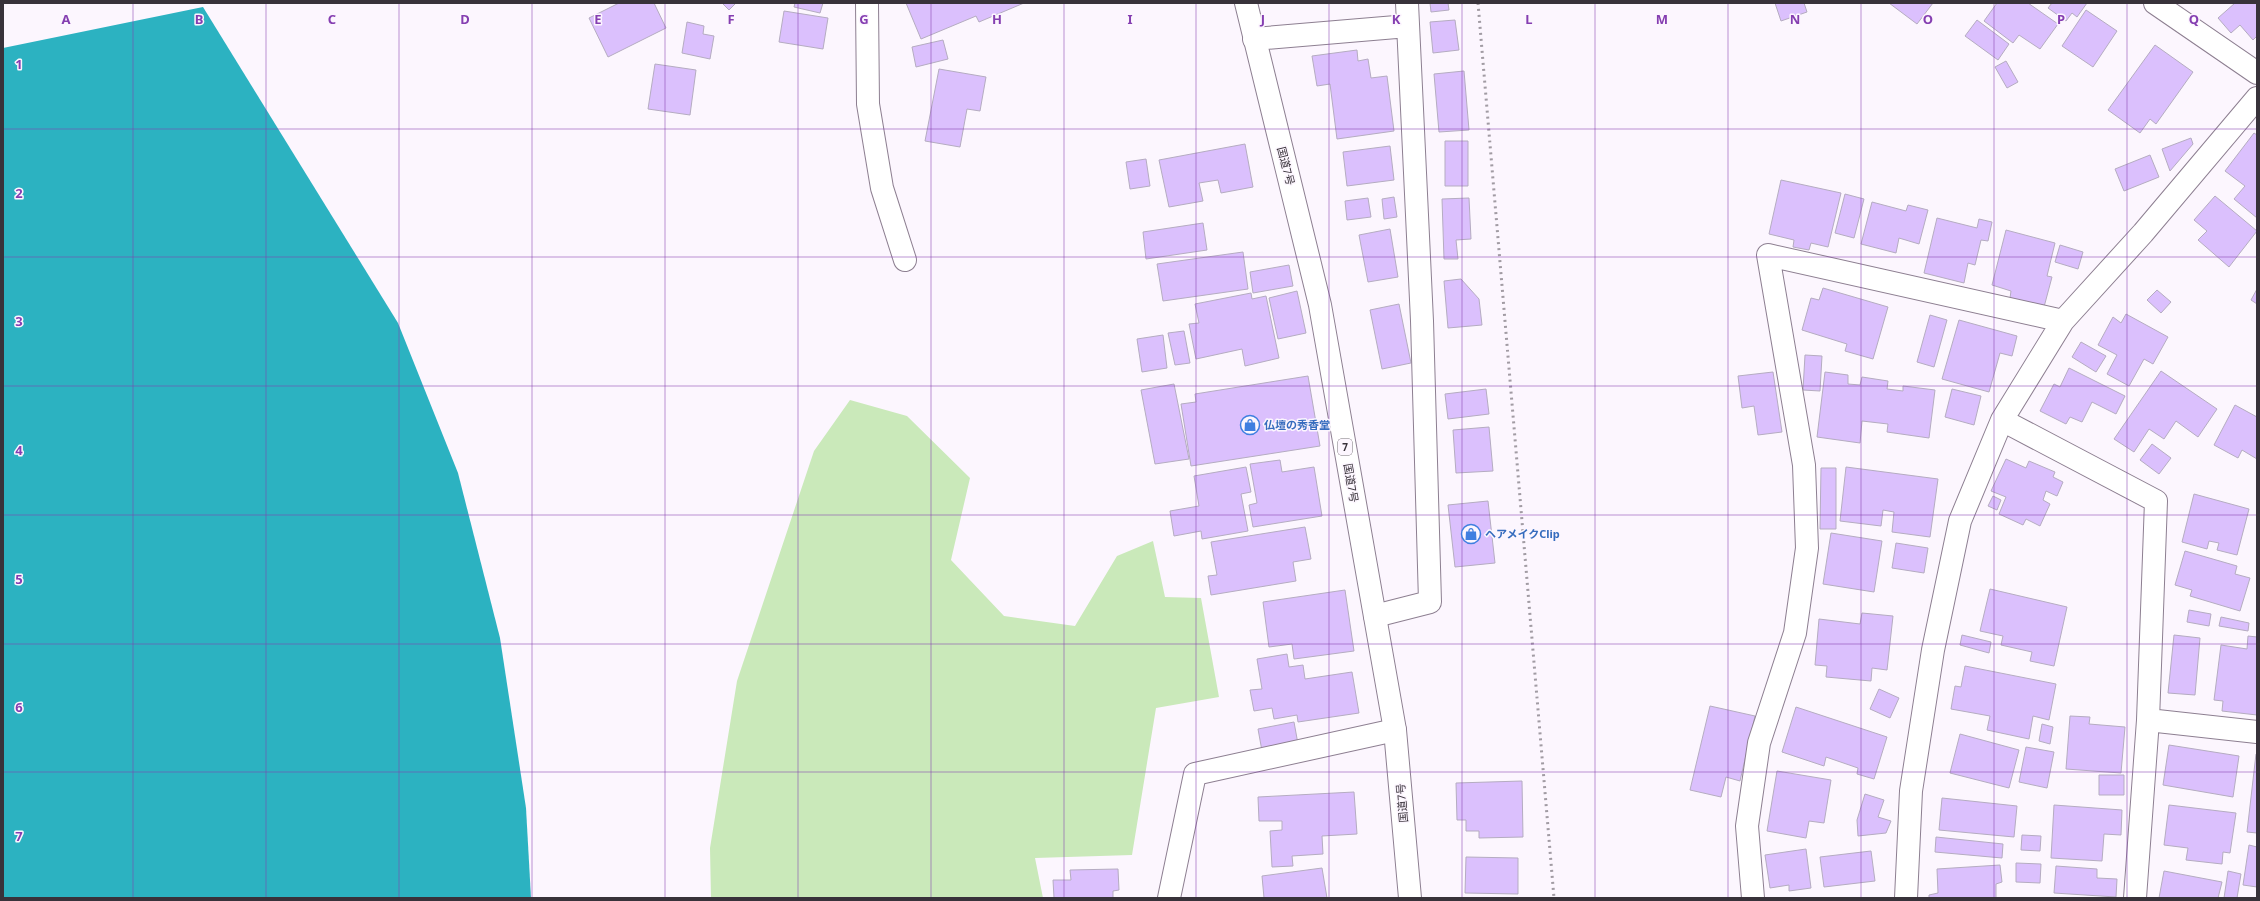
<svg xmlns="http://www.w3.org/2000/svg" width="2260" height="901" font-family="'Noto Sans','Noto Sans JP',sans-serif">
  <rect width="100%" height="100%" fill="#fcf6fe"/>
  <path fill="#cae9ba" d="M850,400l57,16 63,62 -19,82 53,56 71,10 42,-70 36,-15 12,56 36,1 18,99 -63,11 -24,147 -97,3 8,40h-332l-1,-50 27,-167 77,-230z"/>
  <path fill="#2cb2c1" d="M203,7l195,316 60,150 42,165 26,170 5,90h-528v-850z"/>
  <path fill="#dbc0fd" stroke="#b5acc1" d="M619,3h35l12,25 -58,29 -19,-39z
    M722,3h14l-7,7z
    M795,3h28l-3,10 -26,-6z
    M906,3h118l-45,19 -3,-6 -55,23z
    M1430,3h18l1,7 -18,2z
    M1775,3h29l3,9 -26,9z
    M1889,3h44l-16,21z
    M1997,3h31l30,21 -18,25 -21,-14 -6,8 -29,-22z
    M2052,3h35l-10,14 -5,-4 -6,8 -18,-13z
    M2235,3h22v33l-4,4 -13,-15 -9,8 -13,-15z
    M2086,10l31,21 -24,36 -31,-21z
    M784,11l44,7 -5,31 -44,-7z
    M1455,20l4,30 -26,3 -3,-31z
    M1977,20l32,24 -11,16 -33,-24z
    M687,22l17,4 -1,8 11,2 -4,23 -28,-6z
    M943,40l5,19 -32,8 -4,-20z
    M2155,45l38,27 -37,52 -6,-5 -10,14 -32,-23z
    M1357,50l1,11 10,-2 3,19 16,-2 7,55 -57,8 -7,-55 -13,2 -5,-30z
    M2006,61l12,21 -11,6 -12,-21z
    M655,64l41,6 -6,45 -42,-6z
    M939,69l47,8 -6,34 -13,-2 -7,38 -35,-6z
    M1464,71l5,59 -30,2 -5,-58z
    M2254,133l3,2v83l-23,-19 11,-13 -20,-15z
    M2191,138l2,6 -23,27 -8,-22z
    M1445,141h23v45h-23z
    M1245,144l8,43 -32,6 -3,-13 -19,3 4,18 -34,6 -10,-47z
    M1390,146l4,34 -47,6 -4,-34z
    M2150,155l9,22 -35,14 -9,-22z
    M1146,159l4,27 -20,3 -4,-27z
    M1781,180l60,13 -13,54 -17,-4 -2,7 -16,-3 1,-7 -25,-6z
    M1845,194l19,5 -10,39 -19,-5z
    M2215,196l42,35 -28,36 -31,-27 9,-9 -13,-11z
    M1394,197l3,20 -13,2 -2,-20z
    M1368,198l3,19 -24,3 -2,-19z
    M1469,198l2,41 -15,1 2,19h-14l-2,-60z
    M1872,202l34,9 2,-6 20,5 -9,34 -20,-6 -3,15 -35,-9z
    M1937,218l40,10 2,-9 13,3 -4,19 -7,-1 -6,25 -7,-2 -4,20 -40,-10z
    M1203,223l4,27 -61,9 -3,-27z
    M1390,229l8,48 -30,5 -9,-47z
    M2006,230l49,13 -8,33 5,1 -8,30 -34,-9 1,-7 -19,-6z
    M2060,245l23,7 -5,17 -23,-7z
    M1243,252l5,37 -85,12 -6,-37z
    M1289,265l4,21 -40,7 -3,-21z
    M1461,279l18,20 3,26 -34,3 -4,-47z
    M1823,288l65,19 -15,52 -28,-8 2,-7 -45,-14 9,-32 8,2z
    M2257,289v15l-6,-4z
    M2157,290l14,12 -10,11 -14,-13z
    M1297,291l9,42 -28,6 -9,-41z
    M1251,293l1,6 14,-3 13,62 -34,8 -3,-17 -46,10 -7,-35 10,-1 -4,-19z
    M1399,304l12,59 -29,6 -12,-59z
    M2126,314l42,23 -15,27 -9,-5 -15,27 -22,-12 10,-19 -19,-10 15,-28 8,6z
    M1930,315l17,5 -13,47 -17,-5z
    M1959,320l58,16 -5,20 -12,-3 -11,39 -47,-13z
    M1184,331l6,32 -15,2 -7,-32z
    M1163,335l4,33 -25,4 -5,-33z
    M2081,342l25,14 -10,16 -24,-15z
    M1805,355l17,1 -2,35 -17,-1z
    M2069,368l56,28 -9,18 -24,-12 -10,20 -12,-5 -4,7 -26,-13 14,-27 6,3z
    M2161,371l56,38 -19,28 -22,-16 -12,18 -15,-10 -15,23 -20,-13z
    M1773,372l9,60 -24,3 -4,-29 -12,2 -4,-32z
    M1825,372l23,3v9l12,1 2,-8 26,4 -1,8 16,2v-5l32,4 -6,48 -42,-6 1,-8 -26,-3 -2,22 -43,-6z
    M1308,376l12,70 -129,20 -10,-62 15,-2 -1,-8z
    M1174,384l15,75 -34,5 -14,-74z
    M1486,389l3,25 -41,5 -3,-25z
    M1952,389l29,7 -7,29 -29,-8z
    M2235,405l22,12v42l-15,-9 -4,8 -24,-13z
    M1489,427l4,44 -37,2 -3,-43z
    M2152,444l19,14 -12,16 -19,-14z
    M2006,459l20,9 3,-7 26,11 -2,5 10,5 -6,14 -11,-5 -3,9 7,4 -10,22 -14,-7 -3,6 -24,-11 7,-17 -15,-6z
    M1280,460l2,12 32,-5 8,49 -69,11 -4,-22 8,-2 -7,-39z
    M1246,467l5,25 -10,2 7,37 -46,8 -1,-8 -27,5 -4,-25 29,-5 -5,-30z
    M1846,467l92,12 -8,58 -38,-5 2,-20 -11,-2 -2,16 -41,-5z
    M1821,468h15v61h-16z
    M2194,494l55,15 -12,46 -20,-5 2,-7 -10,-2 -2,8 -25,-7z
    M1993,496l8,4 -4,10 -9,-4z
    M1488,501l7,62 -40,4 -7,-62z
    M1305,527l6,32 -18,3 3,19 -85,14 -3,-19 9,-1 -6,-33z
    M1831,533l51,8 -8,51 -51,-8z
    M1896,543l32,5 -4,25 -32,-5z
    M2185,551l52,15 -2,8 15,4 -10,33 -50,-15 2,-6 -17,-5z
    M1990,589l77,18 -13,59 -24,-5 2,-9 -31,-7 2,-9 -23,-5z
    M1345,590l9,61 -60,8 -2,-15 -23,3 -6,-45z
    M2189,610l22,4 -2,12 -22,-4z
    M1862,613l31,3 -6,54 -15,-2 -1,13 -45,-4 1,-11 -12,-1 4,-46 41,5z
    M2221,617l28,6 -1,8 -29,-5z
    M1962,635l29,7 -2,11 -29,-8z
    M2174,635l26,3 -5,57 -27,-2z
    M2248,636l9,1v78l-35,-4 1,-10 -9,-1 7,-55 26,4z
    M1287,654l2,13 14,-2 2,14 47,-7 7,41 -61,9 -1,-7 -23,4 -2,-11 -18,3 -4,-21 12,-1 -5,-30z
    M1965,666l91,18 -7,36 -16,-4 -4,23 -42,-9 3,-14 -39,-7 4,-23 6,1z
    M1879,689l20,9 -9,20 -20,-9z
    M1710,706l45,10 -15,65 -14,-4 -5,20 -31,-7z
    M1796,707l91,30 -13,42 -17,-5 1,-6 -32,-11 -2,9 -42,-14z
    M2070,716l20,1 -1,7 36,3 -4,46 -55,-4z
    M1294,722l4,22 -36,7 -4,-22z
    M2042,724l11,3 -3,17 -11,-3z
    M1960,734l59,16 -10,38 -59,-15z
    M2169,745l70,11 -6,41 -70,-12z
    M2026,747l28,5 -7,36 -28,-6z
    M2256,754h1v79l-10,-1z
    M1777,771l54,9 -7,43 -15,-2 -3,17 -39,-7z
    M2099,775h25v20h-25z
    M1522,781l1,56 -44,1v-7h-13v-11h-9l-1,-37z
    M1354,792l3,42 -35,2 1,18 -31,2 1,10 -21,1 -2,-36 12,-1v-9h-23l-1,-24z
    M1865,794l19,6 -6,17 13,4 -5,12 -28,3 -1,-16z
    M1942,798l75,8 -3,31 -75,-7z
    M2054,805l68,5 -1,25 -17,-1 -2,27 -51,-3z
    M2169,805l67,8 -6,40 -7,-1 -1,12 -36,-4 2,-12 -24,-3z
    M2022,835l19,1 -1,15 -19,-1z
    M1936,837l67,7 -1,14 -67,-6z
    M2249,845l8,2v40l-14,-2z
    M1806,849l5,39 -22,3v-6l-19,3 -5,-33z
    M1871,851l4,30 -51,6 -4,-30z
    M1466,857l52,1v36l-53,-1z
    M2016,863l25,1 -1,19 -24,-1z
    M2000,865l2,17 -6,2v14h-67v-3l9,-2 -1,-24z
    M2056,866l41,3v9l20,1 -1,18 -62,-4z
    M1322,868l5,30h-63l-2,-22z
    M1118,869l1,21 -6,1v7h-59l-1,-18h18l-1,-10z
    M2164,871l58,11 -4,16h-59z
    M2228,871l13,3 -4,24h-13z"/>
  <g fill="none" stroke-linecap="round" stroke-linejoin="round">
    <defs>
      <path id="minor" d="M867,3l1,101 14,84 23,72
        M2155,3l102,70
        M1254,39l154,-13
        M2002,420l154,81 -8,219 -13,178
        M1375,616l55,-14 -8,-281 -15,-318
        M2148,720l109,12
        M1169,898l26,-124 200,-44
        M1753,898l-6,-72 12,-83 36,-110 12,-85 -3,-83 -36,-210 295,66
        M1906,898l5,-107 22,-141 27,-129 42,-101 61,-99 80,-88 114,-135"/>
      <path id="trunk" d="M1246,3l74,302 75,425 15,168"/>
    </defs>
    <use href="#minor" stroke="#8d7f91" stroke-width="24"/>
    <use href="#trunk" stroke="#8d7f91" stroke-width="24"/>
    <use href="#minor" stroke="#fff" stroke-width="22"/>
    <use href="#trunk" stroke="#fff" stroke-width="22"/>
    <path stroke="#a19ba3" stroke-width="3" stroke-dasharray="2 4" stroke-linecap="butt" d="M1478,3l76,895"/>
  </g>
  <path fill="none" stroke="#853eb1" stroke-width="1" stroke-opacity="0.55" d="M133,3v895M266,3v895M399,3v895M532,3v895M665,3v895M798,3v895M931,3v895M1064,3v895M1196,3v895M1329,3v895M1462,3v895M1595,3v895M1728,3v895M1861,3v895M1994,3v895M2127,3v895M3,129h2254M3,257h2254M3,386h2254M3,515h2254M3,644h2254M3,772h2254"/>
  <defs>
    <symbol id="shop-ring" viewBox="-11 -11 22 22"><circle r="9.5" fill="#fcf6fe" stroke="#3f7fe0" stroke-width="1.5"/><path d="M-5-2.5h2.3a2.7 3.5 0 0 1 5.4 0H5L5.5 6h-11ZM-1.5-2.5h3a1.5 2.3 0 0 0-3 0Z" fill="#3f7fe0"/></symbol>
  </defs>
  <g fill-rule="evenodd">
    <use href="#shop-ring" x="1239" y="414" width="22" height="22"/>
    <use href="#shop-ring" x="1460" y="523" width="22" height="22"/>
  </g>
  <g text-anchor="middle" stroke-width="3" stroke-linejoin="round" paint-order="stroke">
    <rect fill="#fcf6fe" stroke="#736d75" stroke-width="1" x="1338" y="439" width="14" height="16" rx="3"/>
    <g font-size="10" font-weight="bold" fill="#38323a">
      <text x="1345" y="451">7</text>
    </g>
    <g font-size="11" fill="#38323a" stroke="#fcf6fe">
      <text transform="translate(1286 166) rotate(76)" y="4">国道7号</text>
      <text transform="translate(1351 483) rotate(80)" y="4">国道7号</text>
      <text transform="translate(1402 803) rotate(-95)" y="4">国道7号</text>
    </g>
    <g font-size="11" font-weight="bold" fill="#366cbe" stroke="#fcf6fe" text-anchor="start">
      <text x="1264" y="429">仏壇の秀香堂</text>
      <text x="1485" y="538">ヘアメイクClip</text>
    </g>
  </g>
  <g font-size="13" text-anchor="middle" font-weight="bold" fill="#853eb1" stroke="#fcf6fe" stroke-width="3" stroke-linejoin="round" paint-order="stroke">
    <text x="66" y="24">A</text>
    <text x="199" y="24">B</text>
    <text x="332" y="24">C</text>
    <text x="465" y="24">D</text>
    <text x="598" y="24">E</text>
    <text x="731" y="24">F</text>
    <text x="864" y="24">G</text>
    <text x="997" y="24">H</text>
    <text x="1130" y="24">I</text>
    <text x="1263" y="24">J</text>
    <text x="1396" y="24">K</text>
    <text x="1529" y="24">L</text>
    <text x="1662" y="24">M</text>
    <text x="1795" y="24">N</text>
    <text x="1928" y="24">O</text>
    <text x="2061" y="24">P</text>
    <text x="2194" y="24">Q</text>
    <text x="19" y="69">1</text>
    <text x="19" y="198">2</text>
    <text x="19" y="326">3</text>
    <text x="19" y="455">4</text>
    <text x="19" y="584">5</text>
    <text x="19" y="712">6</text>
    <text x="19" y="841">7</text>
  </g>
  <rect width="2260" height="901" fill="none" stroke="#38323a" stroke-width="8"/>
</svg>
